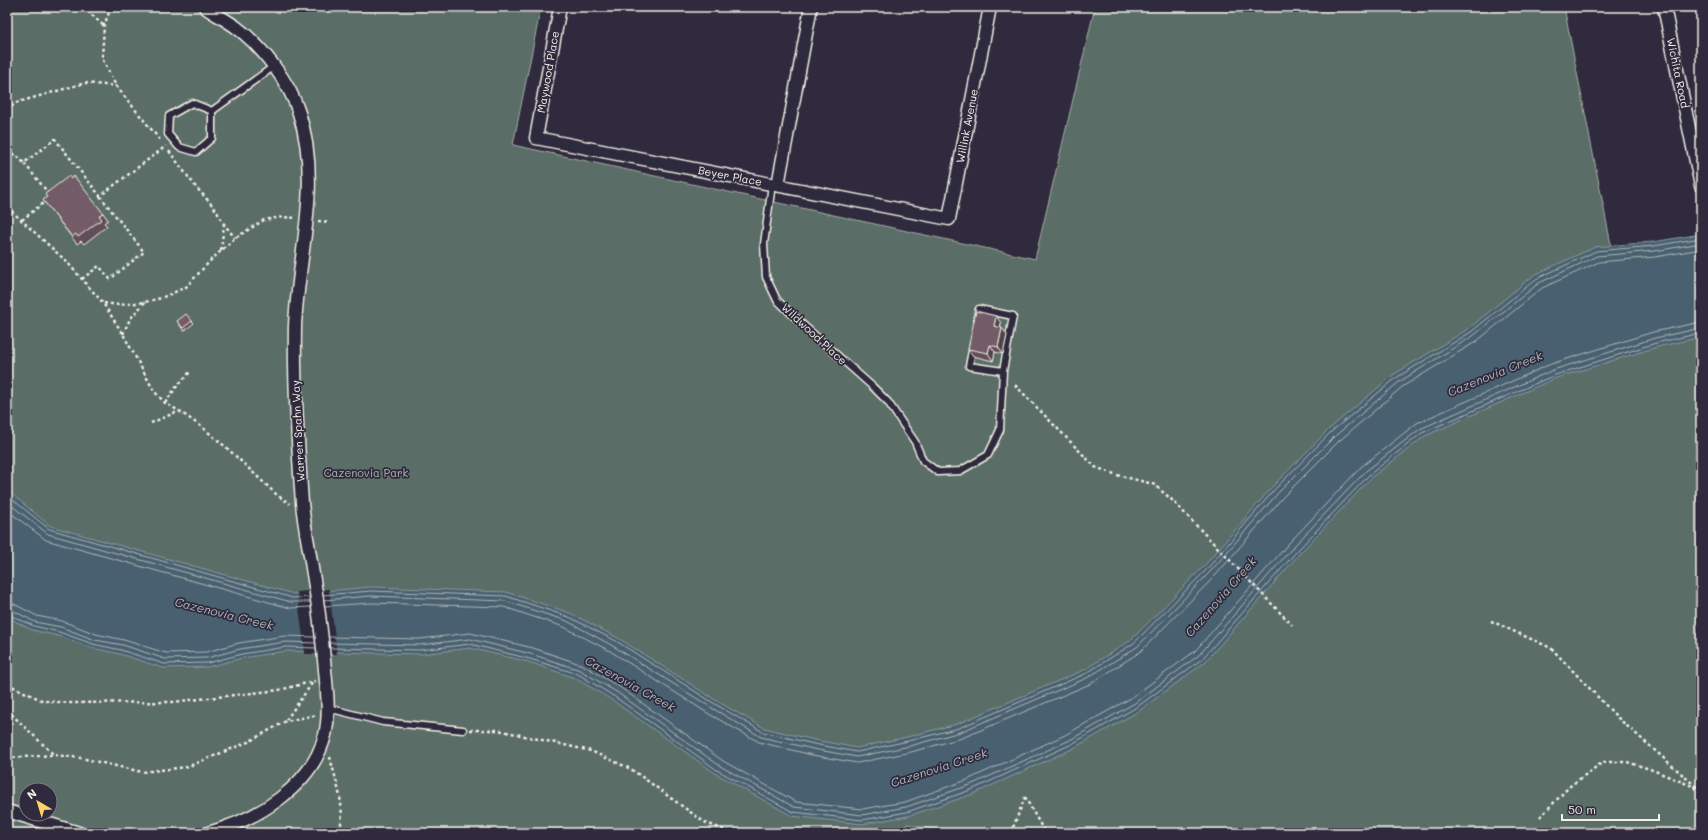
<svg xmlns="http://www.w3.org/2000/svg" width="1708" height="840" font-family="Mali,sans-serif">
  <rect width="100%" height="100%" fill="#2f2a3d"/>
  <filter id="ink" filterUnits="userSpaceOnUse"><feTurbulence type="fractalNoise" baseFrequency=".025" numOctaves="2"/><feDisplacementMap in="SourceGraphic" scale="8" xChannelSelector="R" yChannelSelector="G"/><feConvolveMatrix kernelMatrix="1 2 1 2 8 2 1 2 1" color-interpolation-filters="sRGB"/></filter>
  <g filter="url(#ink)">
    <path fill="#5a6d66" stroke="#a7afa7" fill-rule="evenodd" d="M7,7h534l-28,138 522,114 60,-252h469l53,268 84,44v507l-4,-2 -16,9h-730l-44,-9 -3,9h-897zM26,790h24v24h-24z"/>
    <path fill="#48616f" stroke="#8d9b9f" d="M1701,234v103l-44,10 -101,31 -131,58 -53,41 -71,75 -96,110 -66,49 -67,38 -99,45 -65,22 -46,8 -70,-8 -77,-43 -103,-73 -37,-22 -46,-16 -59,-14 -49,6 -134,-3 -45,7 -34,9 -45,1 -43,-14 -28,-6 -34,-12 -26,-6 -25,-13v-127l43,36 244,68 77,-7 135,5 64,21 48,25 99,63 47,27 51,12 42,8 50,-11 50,-13 127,-54 47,-30 73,-74 68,-79 56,-57 65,-55 75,-46 66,-54 61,-28 58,-5z"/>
    <path fill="#2f2a3d" d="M329,589l8,65h-32l-8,-62z"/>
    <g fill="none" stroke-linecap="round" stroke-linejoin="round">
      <path stroke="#afb7b8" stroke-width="1" d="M7,495l42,34 244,69 17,-1
        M7,502l41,32 243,68h19
        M7,510l39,30 244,68 21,-1
        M323,595l48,-4 135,5 63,21 47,24 99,63 48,28 51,12 43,8 51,-11 51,-13 126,-54 49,-31 73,-74 67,-79 57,-58 65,-54 75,-46 65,-53 60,-28 58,-5 47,-8
        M324,600l47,-4 134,5 62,20 46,25 99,62 49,29 52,12 44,8 53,-11 50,-14 127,-54 50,-31 73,-75 68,-79 57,-57 64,-54 74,-46 66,-53 58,-27 58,-5 46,-8
        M7,603l7,1 23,12 25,5 34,13 28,6 42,13 40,-1 33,-9 45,-7 31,1
        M325,606l47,-3 132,4 60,20 46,24 99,63 50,28 53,13 45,8 54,-11 51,-14 128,-54 50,-32 75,-76 68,-79 56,-56 63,-54 75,-46 65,-53 57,-26 56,-5 46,-8
        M7,609l5,1 23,12 26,5 34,13 28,5 42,14 42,-1 33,-9 45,-7 30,1
        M7,614l27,12 25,6 34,12 28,6 43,14 44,-1 34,-9 44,-7 30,1
        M329,637l91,2 50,-6 63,15 50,17 38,23 102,73 73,41 66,7 43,-7 62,-22 98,-45 66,-37 64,-47 95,-109 71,-75 56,-44 134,-59 102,-32 48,-10
        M329,643l91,2 50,-6 61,15 49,16 38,23 102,73 74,41 68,8 44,-8 64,-22 98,-44 67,-38 64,-48 95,-109 72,-75 54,-42 133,-59 102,-32 46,-10
        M330,648l90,2 50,-6 60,15 48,15 37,23 102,73 76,42 69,8 45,-8 64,-22 99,-45 67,-38 65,-48 96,-109 71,-75 53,-42 133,-58 101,-32 45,-10"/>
      <defs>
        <path id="service" d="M212,111v27l-16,14 -17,-5 -11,-13 1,-18 23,-13 20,8 61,-44
          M772,184l-8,60 2,33 11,23 24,23 72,64 15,15 27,40 8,19 15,11 22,-1 28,-16 12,-25 3,-59 10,-55 -34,-7 -2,10
          M973,346l-4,20 34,5
          M328,708l55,14 80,8"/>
        <path id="minor" d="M205,7c10,7 21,13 31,20 26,19 54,56 63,86 23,71 -1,141 -4,213 -1,59 3,119 7,177 2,22 7,44 10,65 6,34 10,68 13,102 2,22 5,44 0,65 -13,52 -69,85 -117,98
          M560,7l-24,131 413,81 41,-212
          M1664,7l37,179
          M778,185l33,-178
          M7,811l72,22"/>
      </defs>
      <use href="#service" stroke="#f4f1e8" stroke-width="9"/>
      <use href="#minor" stroke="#f4f1e8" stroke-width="15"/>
      <path stroke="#f4f1e8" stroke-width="2.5" stroke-dasharray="3 3" stroke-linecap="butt" d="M83,7l21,19
        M111,7l-7,19 -2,32 14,28 44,54
        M7,111l8,-8 70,-20 31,3
        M7,150l11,7 6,6
        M169,151l26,35 19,21 10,17 11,14
        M49,194l-25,-31 31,-24 45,57 66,-50
        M7,207l60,55 36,41 20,31 31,57 11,12 14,8 23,16 25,21 50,47 13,9
        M22,220l25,-20
        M318,221l12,1
        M221,250l3,-26
        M82,279l17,-13 11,13 34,-27 -44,-56
        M104,303l15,2 26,-3 16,-4 25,-11 25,-27 24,-22 29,-18 19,-3 13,1
        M123,334l7,-15 15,-17
        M1015,385l80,82 22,8 36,9 17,14 122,127
        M165,403l12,-17 14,-15
        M151,423l28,-12
        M1491,621l60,27 67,70 83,73
        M7,684l37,17 25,2 104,-1 106,-12 36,-9
        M7,710l47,45
        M286,720l27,-38
        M470,730h28l93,21 40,18 73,53 28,11
        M330,757c5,22 18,55 8,76
        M7,758l47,-3 27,3 61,14 45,-5 61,-25 38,-21 31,-6
        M1025,797l20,36
        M1540,817l30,-31 33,-24h24l23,7 47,19
        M1011,833l14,-36"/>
      <use href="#service" stroke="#2f2a3d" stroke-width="6"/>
      <use href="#minor" stroke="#2f2a3d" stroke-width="12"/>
    </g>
    <path fill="#634e59" stroke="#f4f1e8" d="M43,200l60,13 5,7 -4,3 3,3 -23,18 -3,-3 -4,3z
      M177,321h15l2,2 -10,8z
      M1001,323l-1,4 7,8 -4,19 -8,-2 -2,9 -20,-5 -5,-7z"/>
    <path fill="#504048" stroke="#f4f1e8" d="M996,316l5,7 -2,10 -5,-7z
      M1002,328l5,7 -4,19 -5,-7z
      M990,345l5,7 -2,9 -5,-8z"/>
    <path fill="#735b67" stroke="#f4f1e8" d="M69,176l2,3 3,-3 29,37 -4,3 3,3 -24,18 -2,-3 -4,3 -29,-37 4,-3 -2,-3z
      M976,311l20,5 -2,10 8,2 -4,19 -8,-2 -2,8 -20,-4z
      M186,314l6,7 -9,7 -6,-7z"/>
  </g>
  <g text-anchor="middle" stroke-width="3.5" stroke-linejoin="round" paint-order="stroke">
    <g font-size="11" fill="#f4f1e8" stroke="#2f2a3d">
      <text transform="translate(548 72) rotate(-80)" y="4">Maywood Place</text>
      <text transform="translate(1678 73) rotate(78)" y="4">Wichita Road</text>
      <text transform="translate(967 126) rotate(-79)" y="4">Willink Avenue</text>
      <text transform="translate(730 176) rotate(11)" y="4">Beyer Place</text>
      <text transform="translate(814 334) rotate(43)" y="4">Wildwood Place</text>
      <text transform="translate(298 431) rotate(-93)" y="4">Warren Spahn Way</text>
    </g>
    <g font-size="11" fill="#afb6ae" stroke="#2f2a3d">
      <text x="366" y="477">Cazenovia Park</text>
    </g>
    <g font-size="12" font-style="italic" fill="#afb7b8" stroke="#2f2a3d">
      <text transform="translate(1495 374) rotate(-22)" y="4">Cazenovia Creek</text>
      <text transform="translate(1221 597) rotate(-49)" y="4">Cazenovia Creek</text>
      <text transform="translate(224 614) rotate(14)" y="4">Cazenovia Creek</text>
      <text transform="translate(630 684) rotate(29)" y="4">Cazenovia Creek</text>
      <text transform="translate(939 768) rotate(-18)" y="4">Cazenovia Creek</text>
    </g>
  </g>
  <rect width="1708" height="840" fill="none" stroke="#2f2a3d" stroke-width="24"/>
  <rect x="12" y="12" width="1684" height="816" fill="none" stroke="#f4f1e8" stroke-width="1.5" filter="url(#ink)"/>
  <g transform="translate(38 802) rotate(322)"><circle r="19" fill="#2f2a3d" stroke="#7e7a81"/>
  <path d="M0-3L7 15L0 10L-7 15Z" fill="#ffd166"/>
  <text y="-6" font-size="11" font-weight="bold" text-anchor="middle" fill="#f4f1e8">N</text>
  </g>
  <path d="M1562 814v6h97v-6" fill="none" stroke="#f4f1e8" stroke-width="2"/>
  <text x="1568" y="814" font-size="12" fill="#f4f1e8" stroke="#2f2a3d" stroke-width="3" paint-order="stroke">50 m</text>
</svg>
